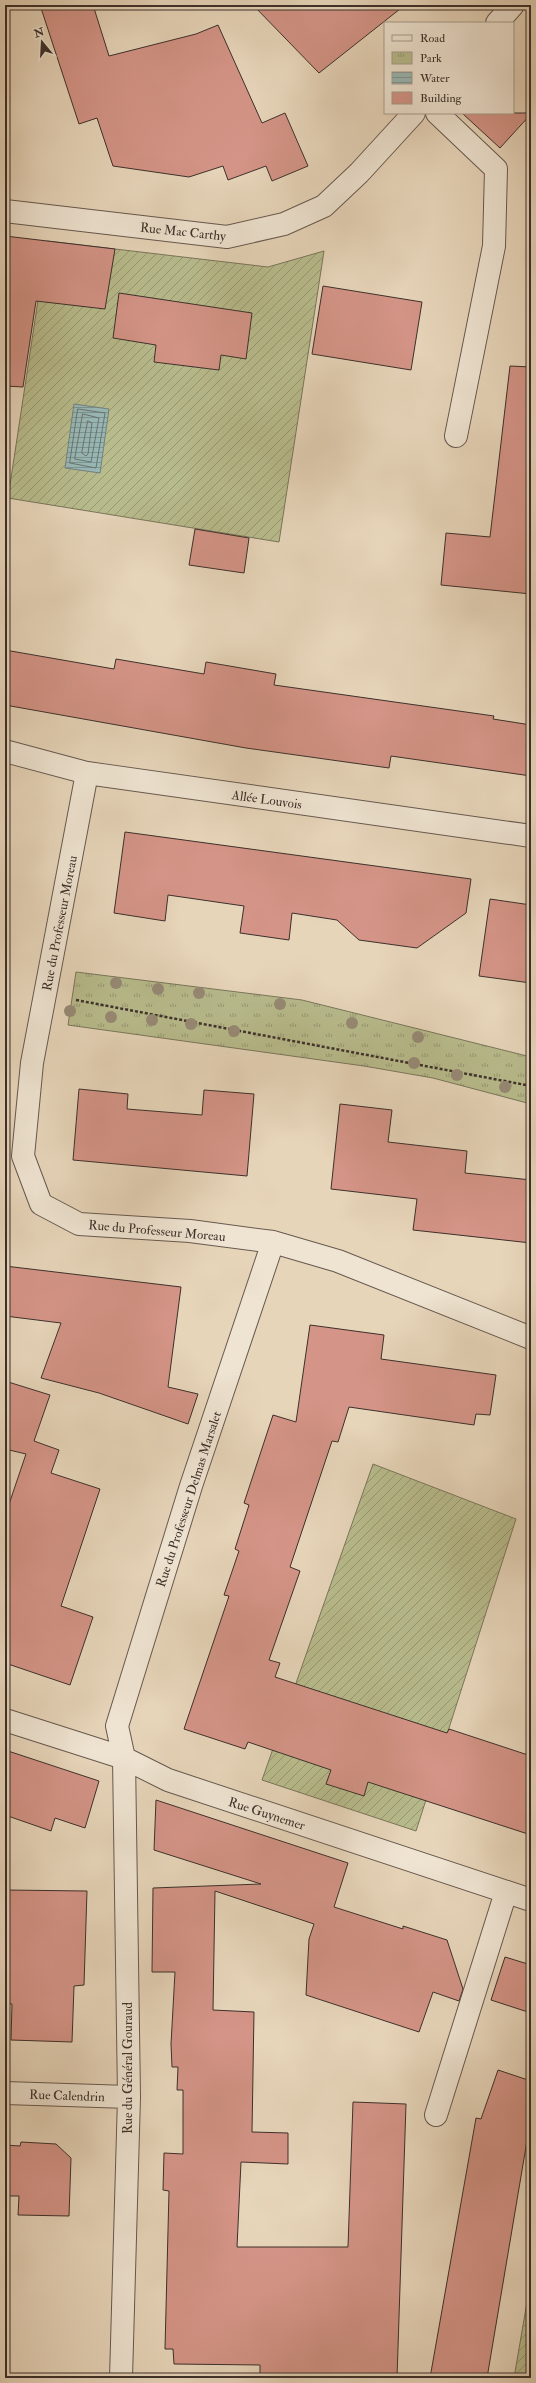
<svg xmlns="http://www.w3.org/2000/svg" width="536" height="2383" font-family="'IM FELL Double Pica',serif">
  <defs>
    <pattern id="park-tufts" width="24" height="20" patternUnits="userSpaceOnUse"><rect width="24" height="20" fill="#b8bc8d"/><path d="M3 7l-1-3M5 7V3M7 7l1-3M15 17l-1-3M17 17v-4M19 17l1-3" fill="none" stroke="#979973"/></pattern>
    <pattern id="garden-furrows" width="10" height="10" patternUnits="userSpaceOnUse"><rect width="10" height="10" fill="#b8bc8d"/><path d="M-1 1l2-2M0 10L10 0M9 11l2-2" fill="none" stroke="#979973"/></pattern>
    <pattern id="water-rules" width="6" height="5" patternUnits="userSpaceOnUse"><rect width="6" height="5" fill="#98b8b6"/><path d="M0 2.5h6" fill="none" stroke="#7d9694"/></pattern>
  </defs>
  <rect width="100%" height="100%" fill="#e7d5ba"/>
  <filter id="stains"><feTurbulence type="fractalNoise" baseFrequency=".005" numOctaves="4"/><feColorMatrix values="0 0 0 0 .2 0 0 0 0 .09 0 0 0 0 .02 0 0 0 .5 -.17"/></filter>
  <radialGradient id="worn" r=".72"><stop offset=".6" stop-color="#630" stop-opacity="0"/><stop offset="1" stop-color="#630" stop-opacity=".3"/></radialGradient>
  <path fill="url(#park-tufts)" stroke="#7a765c" d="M76,972l226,28 229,57v47l-98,-26 -69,-12 -296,-41z"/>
  <path fill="url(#garden-furrows)" stroke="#7a765c" d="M47,241l221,26 56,-16 -45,291 -271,-44z
    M373,1464l143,55 -100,312 -154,-51z
    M531,2301v77h-17l13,-76z"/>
  <path fill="url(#water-rules)" stroke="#73827e" d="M74,404l35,5 -9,64 -35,-5z"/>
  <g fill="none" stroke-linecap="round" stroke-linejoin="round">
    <path stroke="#6a7470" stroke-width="1" d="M78,409l27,4 -9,55 -26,-5z
      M83,414l16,4 -8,44 -16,-3z
      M88,421l4,2 -4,31 -2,2 -4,-3z"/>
  </g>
  <path fill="#d49487" stroke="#3c302b" d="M40,5h53l16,51 87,-22 22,-9 44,98 23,-10 23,53 -36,15 -6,-15 -38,14 -5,-14 -34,11 -76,-11 -16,-48 -18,6z
    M253,5h152l-86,68z
    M462,113h69v1l-31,34z
    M5,236l110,13 -10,60 -69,-8 -13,86 -18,-1z
    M323,286l99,16 -11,68 -99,-16z
    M119,293l133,20 -6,46 -25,-4 -2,15 -65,-8 2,-17 -43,-7z
    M510,366l21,1v227l-90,-9 5,-52 44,4z
    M195,529l54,9 -5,35 -55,-8z
    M5,650l109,19 2,-10 88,15 2,-12 70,12 -2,11 220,31 -1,3 38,6v51l-140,-20 -2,12 -143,-20 -241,-43z
    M125,832l346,47 -5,34 -49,35 -58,-8 -22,-20 -45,-7 -3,27 -49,-7 4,-27 -76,-11 -3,26 -51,-8z
    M490,899l41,6v78l-52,-7z
    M79,1089l49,5 -1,15 75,6 2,-25 50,4 -7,82 -174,-16z
    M340,1104l52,6 -4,32 79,9 -2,22 66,7v63l-118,-13 4,-31 -86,-10z
    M5,1266l176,21 -13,100 30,7 -10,30 -89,-31 -58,-15 20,-55 -56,-7z
    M310,1325l74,10 -3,24 115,16 -6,40 -14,-1 -2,11 -125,-18 -11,35 -6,-1 -42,126 10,4 -31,89 11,3 -5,14 172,56 2,-4 82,27v79l-163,-53 -4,14 -38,-12 5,-14 -83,-28 -3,7 -61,-20 45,-133 -5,-1 15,-44 -4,-2 14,-44 -5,-2 29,-88 23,7z
    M5,1381l45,14 -16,46 25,9 -8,23 49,16 -39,117 32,11 -23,68 -65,-22v-147l21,-62 -21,-5z
    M5,1750l94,31 -14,47 -30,-10 -4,13 -46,-16z
    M156,1800l192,63 -14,44 69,22v-3l44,14 16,49 -4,12 -26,-9 -14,40 -113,-37 3,-56 5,-15 -99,-33 -2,119 41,2 -2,120 36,1v31l-47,-2 -4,85h111l5,-145 53,2 -9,274h-137v-13l-86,-1 -1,-15h-8l4,-158 -6,-1 1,-37 19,1v-64h-6l1,-23h-6l-1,-23 4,-72h-23l1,-84 108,-4 -107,-34z
    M5,1890l82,1 -3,94 -10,1 -2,56 -61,-2 1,-36 -7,-1z
    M505,1957l26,8v48l-40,-13z
    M498,2070l33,11v36l-44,261h-57l46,-260 5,1z
    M21,2142l35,2 15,14 -2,58 -51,-1 1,-19h-14v-51l15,1z"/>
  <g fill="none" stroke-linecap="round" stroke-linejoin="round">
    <defs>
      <path id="lane" d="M437,113l59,56 -2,77 -38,190
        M436,2115l70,-223"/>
      <path id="street" d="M497,23l16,-18
        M5,211l222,26 57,-13 40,-18 35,-33 55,-60
        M5,751l82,22 444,63
        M87,773l-55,290 -9,93 18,48 38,20 111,7 83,11 65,19 193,77
        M5,1720l119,38 44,22 363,120
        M5,2093l124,4
        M121,2378l8,-281 -5,-339 -7,-32 74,-240 82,-244"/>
    </defs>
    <use href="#lane" stroke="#67594f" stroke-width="24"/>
    <use href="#street" stroke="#67594f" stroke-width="24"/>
    <path stroke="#3c302b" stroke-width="2.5" stroke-dasharray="3 2" stroke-linecap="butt" d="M76,1000l455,86"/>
    <use href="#lane" stroke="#efe4d2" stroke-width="22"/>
    <use href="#street" stroke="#efe4d2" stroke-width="22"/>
  </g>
  <g fill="#978a76">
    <circle cx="116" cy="983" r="6"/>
    <circle cx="158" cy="989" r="6"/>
    <circle cx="199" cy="993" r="6"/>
    <circle cx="280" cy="1004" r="6"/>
    <circle cx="70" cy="1011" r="6"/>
    <circle cx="111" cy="1017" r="6"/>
    <circle cx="152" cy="1020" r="6"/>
    <circle cx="352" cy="1023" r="6"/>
    <circle cx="191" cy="1024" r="6"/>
    <circle cx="234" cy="1031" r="6"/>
    <circle cx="418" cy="1037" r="6"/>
    <circle cx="414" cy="1063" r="6"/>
    <circle cx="457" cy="1075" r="6"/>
    <circle cx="505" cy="1087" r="6"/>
  </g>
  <g text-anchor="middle" stroke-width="3" stroke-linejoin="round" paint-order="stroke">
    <g font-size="13" fill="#3c302b" stroke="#efe4d2">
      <text transform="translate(183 231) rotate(6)" y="5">Rue Mac Carthy</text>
      <text transform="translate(267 799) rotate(8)" y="5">Allée Louvois</text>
      <text transform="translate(59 923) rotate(-79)" y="5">Rue du Professeur Moreau</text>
      <text transform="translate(157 1230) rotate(5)" y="5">Rue du Professeur Moreau</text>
      <text transform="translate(188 1499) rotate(-72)" y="5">Rue du Professeur Delmas Marsalet</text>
      <text transform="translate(267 1813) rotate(18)" y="5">Rue Guynemer</text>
      <text transform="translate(127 2068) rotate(-90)" y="5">Rue du Général Gouraud</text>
      <text transform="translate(67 2095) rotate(2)" y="5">Rue Calendrin</text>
    </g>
  </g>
  <rect width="536" height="2383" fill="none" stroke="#e7d5ba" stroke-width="20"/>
  <rect x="6" y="6" width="524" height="2371" fill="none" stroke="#3c302b" stroke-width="2"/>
  <rect x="10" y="10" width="516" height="2363" fill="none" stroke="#3c302b"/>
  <rect x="384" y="22" width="130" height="92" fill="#efe4d2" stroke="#a79c8f"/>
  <rect x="392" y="35" width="20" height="6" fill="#efe4d2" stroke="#a79c8f"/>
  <text x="420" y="42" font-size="12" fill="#3c302b">Road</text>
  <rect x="392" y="52" width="20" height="12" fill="url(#park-tufts)" stroke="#a79c8f"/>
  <text x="420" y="62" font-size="12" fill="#3c302b">Park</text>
  <rect x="392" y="72" width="20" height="12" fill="url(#water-rules)" stroke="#a79c8f"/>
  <text x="420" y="82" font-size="12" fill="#3c302b">Water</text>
  <rect x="392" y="92" width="20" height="12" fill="#d49487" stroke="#a79c8f"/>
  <text x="420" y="102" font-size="12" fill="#3c302b">Building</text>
  <g transform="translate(42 42) rotate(342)" stroke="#efe4d2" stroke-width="3" paint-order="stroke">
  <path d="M0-3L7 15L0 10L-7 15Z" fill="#3c302b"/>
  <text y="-6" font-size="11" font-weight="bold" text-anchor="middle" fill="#3c302b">N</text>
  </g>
  <rect width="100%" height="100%" filter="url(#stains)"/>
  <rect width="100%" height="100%" fill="url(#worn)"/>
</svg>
